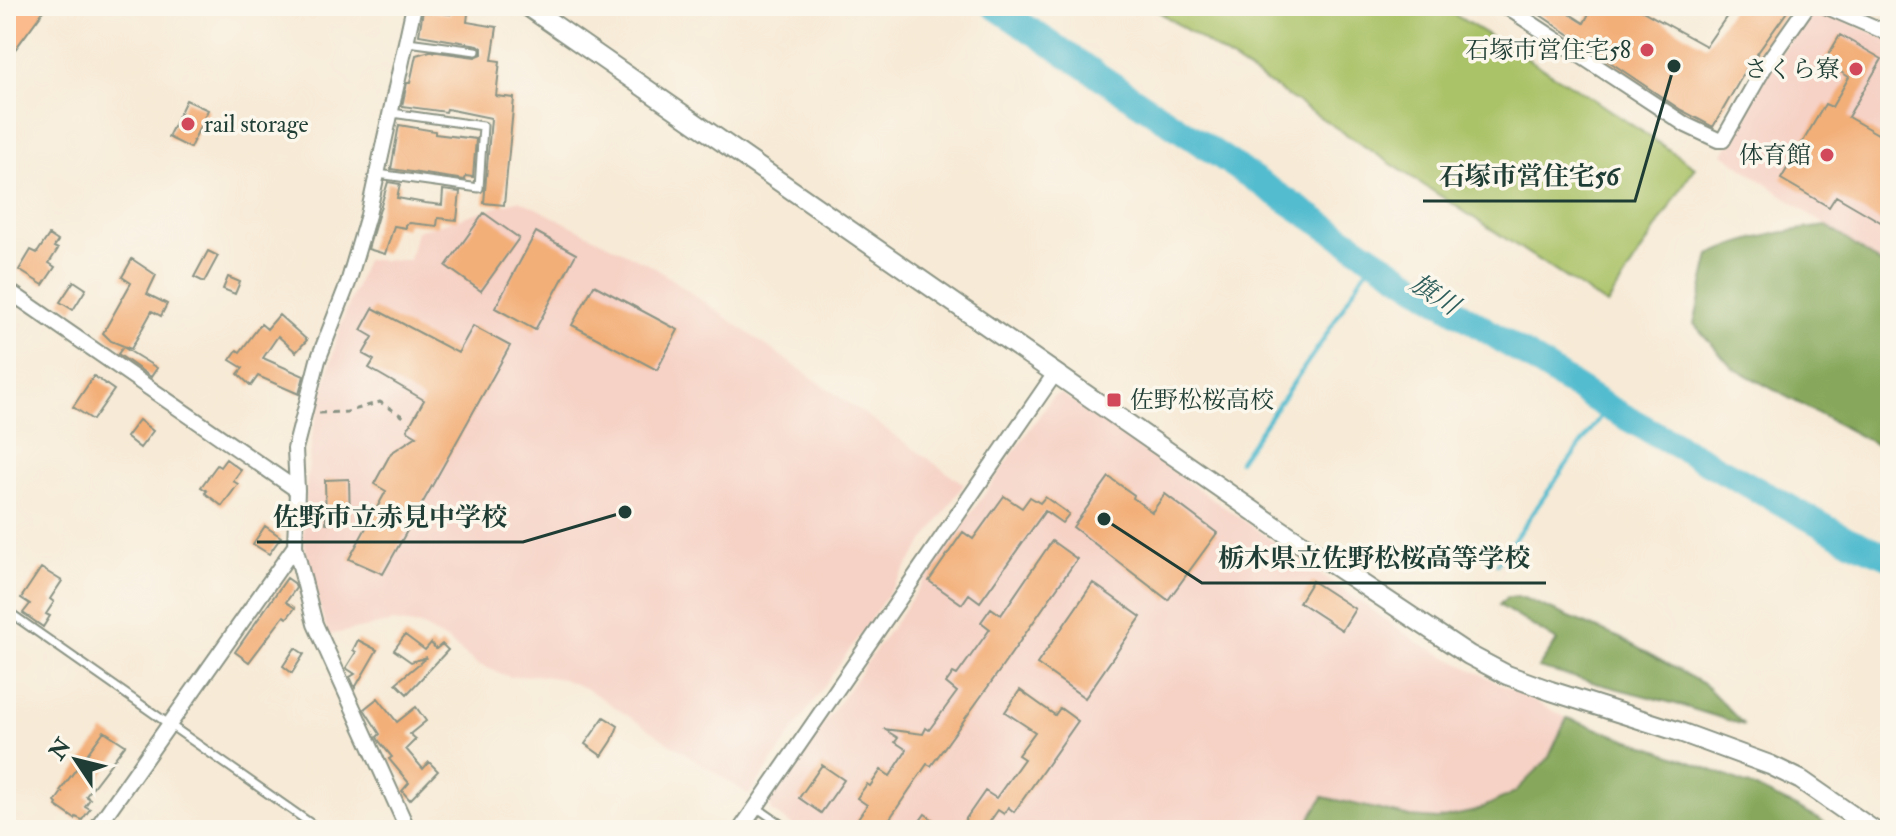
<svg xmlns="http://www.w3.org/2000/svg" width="1896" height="836" font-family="'IM FELL Double Pica','Noto Serif JP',serif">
  <rect width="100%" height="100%" fill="#fbf7ec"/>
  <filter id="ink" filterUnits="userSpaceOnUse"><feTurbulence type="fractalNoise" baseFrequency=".0125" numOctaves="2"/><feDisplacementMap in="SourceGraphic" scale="16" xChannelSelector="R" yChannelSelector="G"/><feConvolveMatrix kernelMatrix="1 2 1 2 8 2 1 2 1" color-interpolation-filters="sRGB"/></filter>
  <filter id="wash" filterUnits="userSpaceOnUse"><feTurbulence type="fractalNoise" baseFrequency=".006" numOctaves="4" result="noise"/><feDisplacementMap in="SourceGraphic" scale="32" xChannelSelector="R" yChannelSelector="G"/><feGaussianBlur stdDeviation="1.8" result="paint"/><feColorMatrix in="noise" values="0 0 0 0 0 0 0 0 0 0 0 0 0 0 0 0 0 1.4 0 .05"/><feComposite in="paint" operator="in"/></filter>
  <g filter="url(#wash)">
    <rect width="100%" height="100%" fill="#f7ead6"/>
    <path fill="#f6d1c5" d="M1816,9l74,31v230l-167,-116 48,-86 39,-56z
      M520,200l134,67 310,217 -215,311 -162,-106 -24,-10 -28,-4 -25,2 -33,-13 -29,-23 -27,-15 -28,-4 -65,13 -14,-48 -11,-52 3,-47 7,-58 27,-103 26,-67h43l7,-29z
      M1062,394l357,249 148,75 -19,41 -33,33 -39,19 -38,8 -27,-2 -88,-20 -20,33h-504l-27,-19 -3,-8 284,-407z"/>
    <path fill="#aac267" stroke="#64804e" stroke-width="2" d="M1150,6h290l141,85 114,76 -88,138z"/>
    <path fill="#87a85c" stroke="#537248" stroke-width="2" d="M1827,226l63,44v182l-157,-84 -39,-44 16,-69c37,-18 76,-24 117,-29z
      M1507,597h14l99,41 85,47 39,40 -68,-21 -138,-36 19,-27 -58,-36z
      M1567,718c93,33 186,62 271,112h-535l20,-33 88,20 27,2 38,-8 39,-19 33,-33z"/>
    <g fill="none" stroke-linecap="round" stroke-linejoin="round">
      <path stroke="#52bccf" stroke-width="4" d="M1239,461l82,-118 43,-70 12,-13
        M1497,564l110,-157"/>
      <path stroke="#52bccf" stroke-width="26" d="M994,6l382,254 231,147 240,132 43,18"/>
    </g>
    <g id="blocks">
      <path fill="#f3af78" d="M451,6h18l-2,16 30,5 -5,33 8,1 -4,35 18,2 -10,107 -20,-2 7,-85 -44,-9 -1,3 -44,-6 5,-23h3l6,-28 14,-4 45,6 7,-3v-6l-4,-3 -59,-10 4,-25 27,4z
        M1527,6h30l27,17 9,-17h50l-2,4 65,36 28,-40h57l-44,62 -34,59 -32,-17z
        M1840,35l42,24 -34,58 42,24v73l-6,10 -48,-28 -7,11 -48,-28 44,-75 7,3 17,-30 -25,-15z
        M186,100l22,10 -18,38 -22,-11z
        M399,125l36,6v3l41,5 -3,38 -7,-1 -1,4 -74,-11z
        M388,182l12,2 -3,14 28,5 17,2 1,-15 17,2 -3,28 -19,-2 -1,8 -27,-3 -4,1v4l-12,-2 -9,28 -17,-5z
        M484,213l35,25 -38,53 -35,-25z
        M536,232l40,22 -41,76 -40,-22z
        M49,235l9,6 -4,6 4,2 -9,14 6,4 -12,18 -24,-15 12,-20 6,3z
        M208,251l10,5 -14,26 -10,-5z
        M132,259l24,16 -9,19 20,10 -6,12 -9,-5 -21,38 -20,-8 -8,-8 28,-50 -9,-6z
        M228,277l12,5 -5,12 -12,-5z
        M74,281l12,8 -13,21 -13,-8z
        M594,285l84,45 -21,40 -85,-45z
        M373,308l85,45 15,-27 37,20 -127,228 -34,-15 37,-68 -12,-7 17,-31 26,-17 -10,-6 17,-30 -55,-32 5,-8 -11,-6 10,-17 -12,-7z
        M279,315l28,25 -11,12 -18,-16 -15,22 41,18 -5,18 -41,-18 -7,10 -13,-12 5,-6 -13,-8 7,-10 3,2 21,-28 6,5z
        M123,347l34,21 -6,9 -33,-23z
        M94,376l20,14 -21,30 -20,-13z
        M139,420l14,11 -13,17 -14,-11z
        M226,459l15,11 -8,11 5,3 -16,22 -17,-13 2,-2 -6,-4 16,-22 3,2z
        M1109,477l25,18 -1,3 19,14 13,-18 52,39 -49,67 -95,-73z
        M349,479l1,43 -24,1 -1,-43z
        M1004,496l18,12 8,-11 10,6 5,-6 24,17 -7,9 -17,-12 -65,91 -11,-8 -7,10 -33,-23 34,-49 10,7z
        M265,526l16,11 -12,17 -16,-10z
        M1052,541l25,18 -77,111 -69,96 -4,-2 -45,66h-20l-8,-6 13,-19 -10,-7 10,-14 3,2 11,-16 9,6 17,-26 -12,-8 3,-4 -14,-9 39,5 3,-6 3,2 28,-38 -11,-9 7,-10 4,2 33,-46 -9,-7 10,-14 10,7z
        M41,568l21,13 -12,18 4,3 -8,12 4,2 -7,11 -20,-14 7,-9 -9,-6z
        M287,578l7,5 2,5 -10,14 9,6 -8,10 -3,-2 -35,46 -14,-10z
        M1312,581l43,28 -13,21 -43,-28z
        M1093,583l48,34 -56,81 -48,-34z
        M405,635l20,15 6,-7 5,6 6,-5 6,6 -41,44 -11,-11 31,-26 -16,5 -17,-12z
        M358,640l19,10 -22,38 -5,-11 5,-3 -9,-6 10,-16 -3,-2z
        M295,648l9,6 -12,19 -9,-7z
        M1020,690l35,25 5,-7 18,13 -64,91 -6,-5 -4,7 -6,-4 -14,20h-26l27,-39 11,7 28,-39 -6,-4 17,-23 -30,-20z
        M378,698l19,24 19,-15 10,14 -16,13 6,5 -10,10 17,20 6,-7 9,9 -28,29 -8,-9 7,-8 -20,-24 3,-2 -13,-16 -2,-4 3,-3 -16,-25z
        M604,717l14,9 -6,15 -10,15 -17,-12z
        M104,731l21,14 -39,51 4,3 -5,7 5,3 -8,11 -6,-3 -1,2 -19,-13 1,-2 -2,-2 7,-10 -2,-1z
        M822,765l22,15 -23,33 -22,-15z
        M925,814l23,16h-23l-8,-5z"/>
    </g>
  </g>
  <g filter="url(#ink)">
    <use href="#blocks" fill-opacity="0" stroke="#8b9485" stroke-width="2"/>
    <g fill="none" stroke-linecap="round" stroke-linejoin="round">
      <defs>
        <path id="service" d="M408,42l68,9
          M378,174l101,14 4,-62 -91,-13
          M6,610l314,220
          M756,807l33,23"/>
        <path id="minor" d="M1505,6l181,119 32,15h5l42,-74 42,-60
          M1825,6l65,28
          M6,289l291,201
          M95,830l200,-284
          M408,830l-93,-206 -20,-78 2,-56 -2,-41 23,-89 30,-77 20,-68 46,-209
          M740,830l316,-458"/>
        <path id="tertiary" d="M527,6l748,520 194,129 38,20 44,16 129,41 90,33 31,15 72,50"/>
        <path id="trunk" d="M6,40l25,-34"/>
      </defs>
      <use href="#service" stroke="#8b9485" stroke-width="11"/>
      <use href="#minor" stroke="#8b9485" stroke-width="18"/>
      <use href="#tertiary" stroke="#8b9485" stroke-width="22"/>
      <use href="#trunk" stroke="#8b9485" stroke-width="28"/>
      <path stroke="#8b9485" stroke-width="3" stroke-dasharray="6 6" stroke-linecap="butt" d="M319,413l28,-1 33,-10 27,17"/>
      <use href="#service" stroke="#fff" stroke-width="7"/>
      <use href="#minor" stroke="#fff" stroke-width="14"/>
      <use href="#tertiary" stroke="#fff" stroke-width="18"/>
      <use href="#trunk" stroke="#fbbb8c" stroke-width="24"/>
    </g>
  </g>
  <g fill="#d1495b" stroke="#fbf7ec" stroke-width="3">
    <circle cx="1647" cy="50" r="8"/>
    <circle cx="1856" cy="69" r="8"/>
    <circle cx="188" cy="124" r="8"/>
    <circle cx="1827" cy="155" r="8"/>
    <rect x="1106" y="392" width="16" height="16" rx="4"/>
  </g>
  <g text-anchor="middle" stroke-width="7" stroke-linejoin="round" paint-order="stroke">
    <g font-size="24" fill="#1f3d34" stroke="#fbf7ec" text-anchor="end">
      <text x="1631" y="58">石塚市営住宅58</text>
      <text x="1840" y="77">さくら寮</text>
      <text x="204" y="132" text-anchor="start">rail storage</text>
      <text x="1811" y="163">体育館</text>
      <text x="1130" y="408" text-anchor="start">佐野松桜高校</text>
    </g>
    <g font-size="26" font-style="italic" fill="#2c5d5b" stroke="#fbf7ec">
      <text transform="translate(1435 294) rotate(33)" y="9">旗川</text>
    </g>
  </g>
  <path fill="none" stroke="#1f3d34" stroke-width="3" d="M1674 66L1635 201H1423M625 512L523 542H257M1104 519L1202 583H1546"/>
  <g fill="#1f3d34" stroke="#fbf7ec" stroke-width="3">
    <circle cx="1674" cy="66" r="8"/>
    <circle cx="625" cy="512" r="8"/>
    <circle cx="1104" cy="519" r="8"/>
  </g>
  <g font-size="26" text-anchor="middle" font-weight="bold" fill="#1f3d34" stroke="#fbf7ec" stroke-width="7" stroke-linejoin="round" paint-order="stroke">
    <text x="1529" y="185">石塚市営住宅56</text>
    <text x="390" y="526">佐野市立赤見中学校</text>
    <text x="1374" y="567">栃木県立佐野松桜高等学校</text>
  </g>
  <rect width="1896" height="836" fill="none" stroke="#fbf7ec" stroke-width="32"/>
  <g transform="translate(76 760) rotate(305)" stroke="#fbf7ec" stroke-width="6" paint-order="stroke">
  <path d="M0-6L14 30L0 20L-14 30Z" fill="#1f3d34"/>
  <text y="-12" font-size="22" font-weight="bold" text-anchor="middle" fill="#1f3d34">N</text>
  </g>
</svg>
